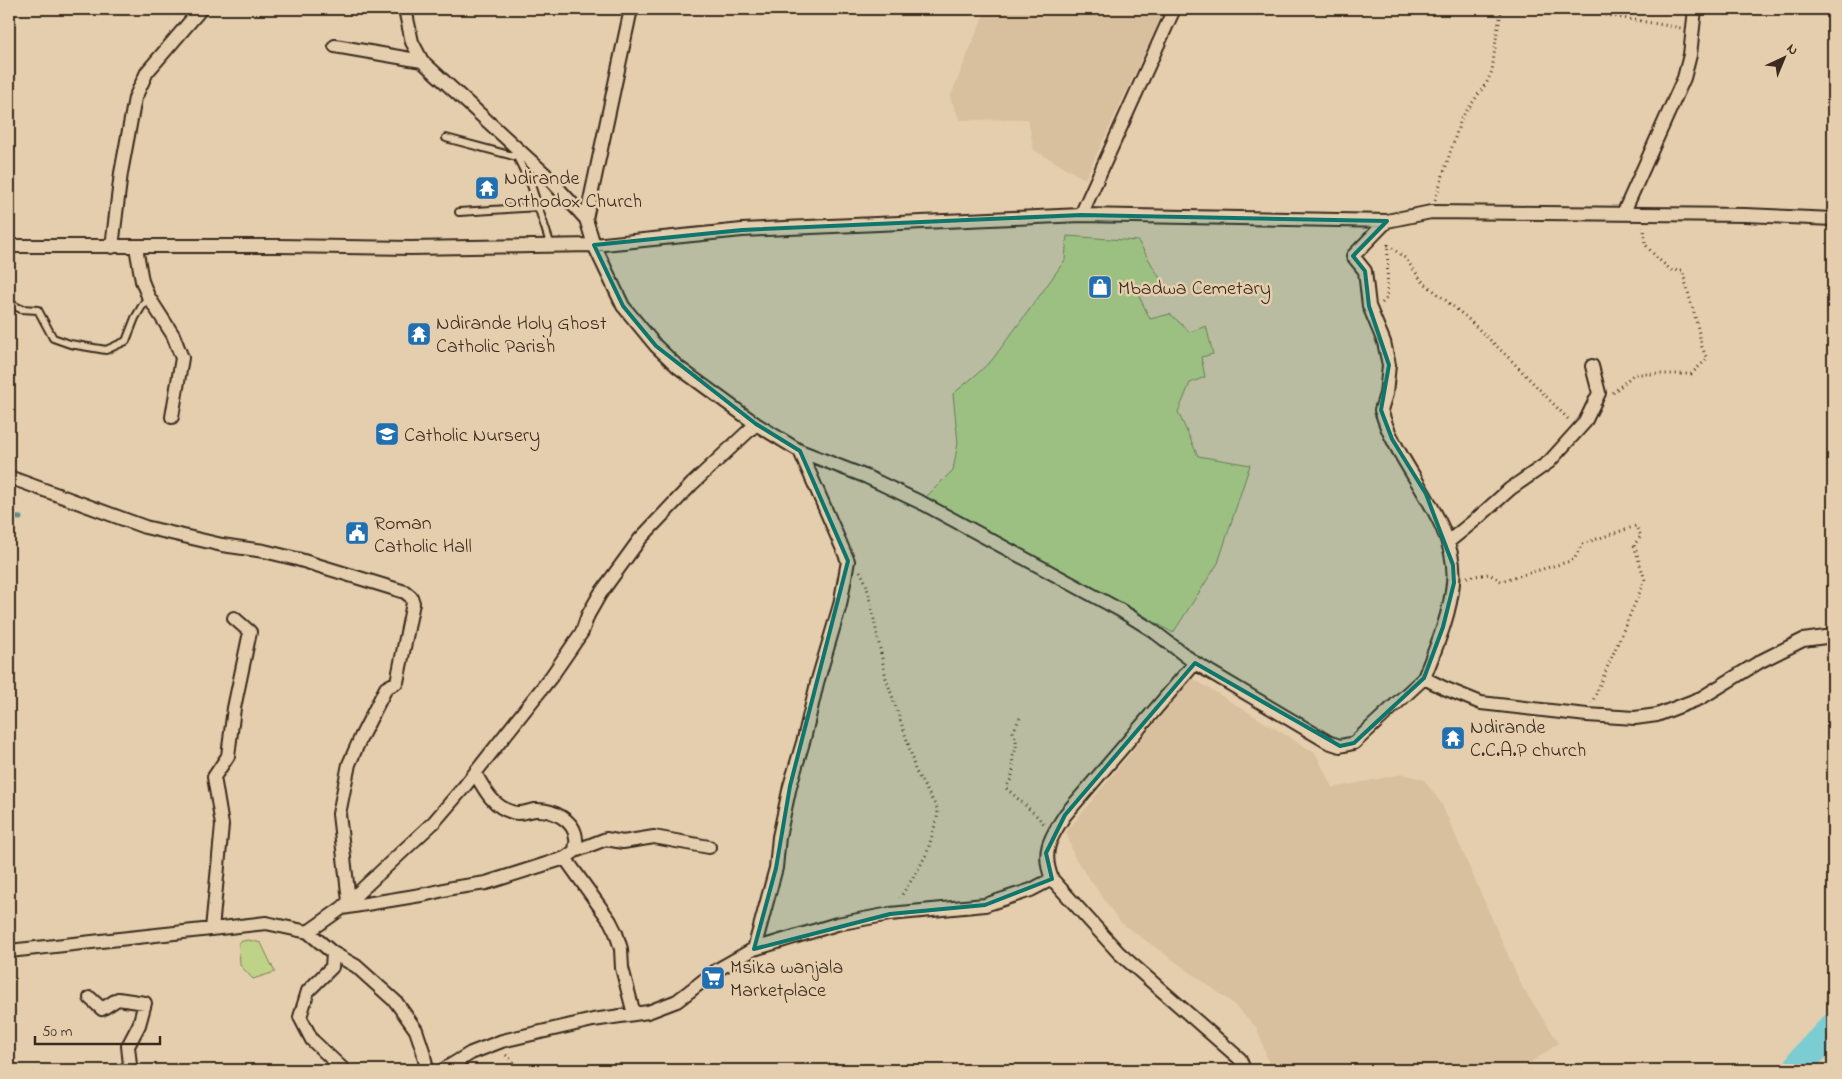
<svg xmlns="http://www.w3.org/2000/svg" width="1842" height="1079" font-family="'Indie Flower',sans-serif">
  <rect width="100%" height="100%" fill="#e4cead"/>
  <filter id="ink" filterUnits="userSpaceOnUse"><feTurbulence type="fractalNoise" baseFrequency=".02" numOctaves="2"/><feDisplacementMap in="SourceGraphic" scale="10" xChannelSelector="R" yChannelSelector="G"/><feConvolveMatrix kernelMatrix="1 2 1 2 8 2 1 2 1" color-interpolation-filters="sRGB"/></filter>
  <g filter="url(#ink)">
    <path fill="#d8bf9d" d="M986,9h179l-80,170 -51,-29 -6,-31 -68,1 -10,-22z
      M1192,678l123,75 18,35 70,-14 21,6 17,23 81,184 37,56 -39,27h-249l-14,-42 -28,-28 -109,-78 -45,-64 -9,-26z"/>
    <path fill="#bfd388" stroke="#7d7e53" d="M1067,236l71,5 24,41 -23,14 11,23 20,-5 20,18 16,-6 7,28 -12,3 4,20 -15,6 -12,29 20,44 52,9 -32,98 -45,70 -43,-26 -99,-49 -105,-61 27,-27 5,-27 -5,-49 24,-20 15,-14 46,-62 27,-38z
      M248,940l13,3 14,29 -22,7 -13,-14 -1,-23z"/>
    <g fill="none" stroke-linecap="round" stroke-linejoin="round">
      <path stroke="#628c8b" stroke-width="5" d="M9,517l11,1"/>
      <path stroke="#7ccdd3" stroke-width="30" d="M1798,1070l5,-10 30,-32"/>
      <defs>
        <path id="service" d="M446,138l71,19 14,28 20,61
          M459,212l80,-5
          M9,303l12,6 17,1 15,28 17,6 36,6 20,-9 9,-23 13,-22"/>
        <path id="minor" d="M405,9l7,33 10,19 124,114 40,44 8,26 29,61 33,40 22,21 78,57 44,27 67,26 57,27 196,106 32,20 43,33 133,79 12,4 14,-3 70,-65 20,10 37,15 106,12 48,3 22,-3 44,-17 60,-37 42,-21 30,-4
          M335,46l87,15
          M1623,214l61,-136 6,-23 5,-46
          M1081,215l93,-206
          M586,219l45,-210
          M1387,221l-34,35 12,15 4,35 15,36 5,23 -3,29 -5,16c3,9 6,19 11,28 20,42 67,95 61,145 -3,33 -17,64 -29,95
          M9,246h270l132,2 183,-3 148,-15 339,-15 306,6 44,-9 314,3 88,4
          M112,247l9,-74 14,-75 12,-26 54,-63
          M136,247l6,34 6,15 25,39 9,23 -10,59
          M9,477l136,50 77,18 42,6 33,8 108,33 6,5 2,6 -16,79 -11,6 -25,49 -12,27 -10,50 10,87
          M1448,542l32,-26 30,-27 39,-27 36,-40 14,-29 -7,-27
          M575,851l31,-12 17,3 31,-5 55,10
          M565,858l45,63 6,12 5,16 1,19 12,46
          M1052,879c-11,-27 -2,-41 13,-64l130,-152
          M342,908l85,-14 25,-6 34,-5 79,-25 10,-7c0,-4 2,-9 1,-12 -1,-19 -24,-30 -41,-29 -8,1 -14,5 -23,2 -19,-5 -28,-23 -37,-39
          M212,929l10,-104 -8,-48 14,-21 6,-48 16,-76 -16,-14
          M308,932l34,-24 92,-86 30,-35 87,-110 31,-45 6,-17 12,-21 40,-55 52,-55 64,-60
          M754,949l22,-81 3,-31 11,-51 14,-47 13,-56 23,-78 8,-44 -48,-110
          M9,951l257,-28 42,9 25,21 23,13 40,36 20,28 7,21 4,19
          M333,953l-1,14 -24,24 -8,26 12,23 32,30
          M90,998l12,11 16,-10 27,4 -6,22 -11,21 2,19 -5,5
          M443,1070l28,-17 31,-12 91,-21 55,-8 29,-11 40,-31 37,-21 83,-25 53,-10 95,-9 46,-15 21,-11 67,74 121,106 4,11"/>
      </defs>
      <use href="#service" stroke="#3b2a1e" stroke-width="10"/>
      <use href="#minor" stroke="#3b2a1e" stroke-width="16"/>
      <path stroke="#3b2a1e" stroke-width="3" stroke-dasharray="1 4" stroke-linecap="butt" d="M1571,9l110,19
        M1435,200l26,-81 26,-37 5,-11 5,-39 5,-23
        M1388,245l17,13 17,23 44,36 45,43 58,60
        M1382,303l5,-5 1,-54
        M1613,393l21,-19h57l16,-15 -5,-12 -5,-23 -15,-54 -10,1 -15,-13 -12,-14 -1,-17
        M860,571l6,12 5,22 15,73 23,68 6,24 23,40 -1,8 -10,35 -8,15 -19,30
        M1467,577l22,-3 12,7 73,-21 8,-16 54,-18 5,10 -7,9 11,35 -53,123
        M1020,718l-7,14c5,10 4,16 -1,26 3,12 0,20 -6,30l30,27 8,9
        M506,1055l16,15"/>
      <use href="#service" stroke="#e4cead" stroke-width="6"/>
      <use href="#minor" stroke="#e4cead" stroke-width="12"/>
    </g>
  </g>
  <path fill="#0f766e" fill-opacity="0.2" stroke="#0f766e" stroke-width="4" stroke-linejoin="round" d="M1081,215l306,6 -34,35 12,15 4,35 20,59 -8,45 11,29 34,55 27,71 1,18 -11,44 -19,51 -70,65 -14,3 -145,-83 -130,152 -19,38 6,26 -67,26 -95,9 -136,35 22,-81 14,-82 58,-225 -48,-110 -44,-27 -100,-78 -33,-40 -29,-61 148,-15z"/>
  <defs>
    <symbol id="temple-square" viewBox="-11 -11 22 22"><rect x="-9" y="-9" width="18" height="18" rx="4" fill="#1f6fb2" stroke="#e4cead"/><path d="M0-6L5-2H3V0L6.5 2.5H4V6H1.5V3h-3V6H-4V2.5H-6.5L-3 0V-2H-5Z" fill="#fff"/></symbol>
    <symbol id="shop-square" viewBox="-11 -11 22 22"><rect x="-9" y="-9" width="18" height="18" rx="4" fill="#1f6fb2" stroke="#e4cead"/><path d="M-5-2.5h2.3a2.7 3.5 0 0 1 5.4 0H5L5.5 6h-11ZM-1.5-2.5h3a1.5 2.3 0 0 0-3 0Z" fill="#fff"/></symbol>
    <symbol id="school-square" viewBox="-11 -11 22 22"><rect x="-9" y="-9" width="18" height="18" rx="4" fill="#1f6fb2" stroke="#e4cead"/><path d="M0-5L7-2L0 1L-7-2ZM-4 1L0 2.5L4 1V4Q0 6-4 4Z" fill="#fff"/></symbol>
    <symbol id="civic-square" viewBox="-11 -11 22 22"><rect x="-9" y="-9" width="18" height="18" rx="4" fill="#1f6fb2" stroke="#e4cead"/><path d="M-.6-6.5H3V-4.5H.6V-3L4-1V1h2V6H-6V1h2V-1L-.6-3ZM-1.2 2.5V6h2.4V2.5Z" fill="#fff"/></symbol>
    <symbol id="supermarket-square" viewBox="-11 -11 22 22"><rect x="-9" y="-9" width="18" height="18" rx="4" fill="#1f6fb2" stroke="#e4cead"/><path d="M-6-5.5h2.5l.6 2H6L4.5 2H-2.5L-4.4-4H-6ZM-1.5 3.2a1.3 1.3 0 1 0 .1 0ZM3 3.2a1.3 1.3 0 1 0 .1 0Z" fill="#fff"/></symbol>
  </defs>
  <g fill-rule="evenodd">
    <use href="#temple-square" x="473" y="174" width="28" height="28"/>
    <use href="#shop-square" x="1086" y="273" width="28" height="28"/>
    <use href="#temple-square" x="405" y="320" width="28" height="28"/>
    <use href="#school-square" x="373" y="420" width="28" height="28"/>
    <use href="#civic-square" x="343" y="519" width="28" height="28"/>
    <use href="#temple-square" x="1439" y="724" width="28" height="28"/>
    <use href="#supermarket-square" x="699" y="964" width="28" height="28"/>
  </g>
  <g text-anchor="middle" stroke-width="5" stroke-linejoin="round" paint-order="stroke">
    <g font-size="20" fill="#3b2a1e" stroke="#e4cead" text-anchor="start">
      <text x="504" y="184">Ndirande<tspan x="504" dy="23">Orthodox Church</tspan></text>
      <text x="1118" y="294">Mbadwa Cemetary</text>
      <text x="436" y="329">Ndirande Holy Ghost<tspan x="436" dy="23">Catholic Parish</tspan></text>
      <text x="404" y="441">Catholic Nursery</text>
      <text x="374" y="529">Roman<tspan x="374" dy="23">Catholic Hall</tspan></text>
      <text x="1470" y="733">Ndirande<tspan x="1470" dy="23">C.C.A.P church</tspan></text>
      <text x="730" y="973">Msika wanjala<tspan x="730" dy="23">Marketplace</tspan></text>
    </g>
  </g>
  <rect width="1842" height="1079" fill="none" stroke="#e4cead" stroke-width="30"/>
  <rect x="15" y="15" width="1812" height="1049" fill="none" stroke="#3b2a1e" stroke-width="2" filter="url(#ink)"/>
  <g transform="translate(1784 58) rotate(44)" stroke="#e4cead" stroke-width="4" paint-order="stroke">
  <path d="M0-4L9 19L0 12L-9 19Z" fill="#3b2a1e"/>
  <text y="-8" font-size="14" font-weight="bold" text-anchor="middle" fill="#3b2a1e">N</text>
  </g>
  <path d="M35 1036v8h125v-8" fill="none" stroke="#3b2a1e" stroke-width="2.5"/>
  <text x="42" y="1036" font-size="15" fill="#3b2a1e" stroke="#e4cead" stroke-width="4" paint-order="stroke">50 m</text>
</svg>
